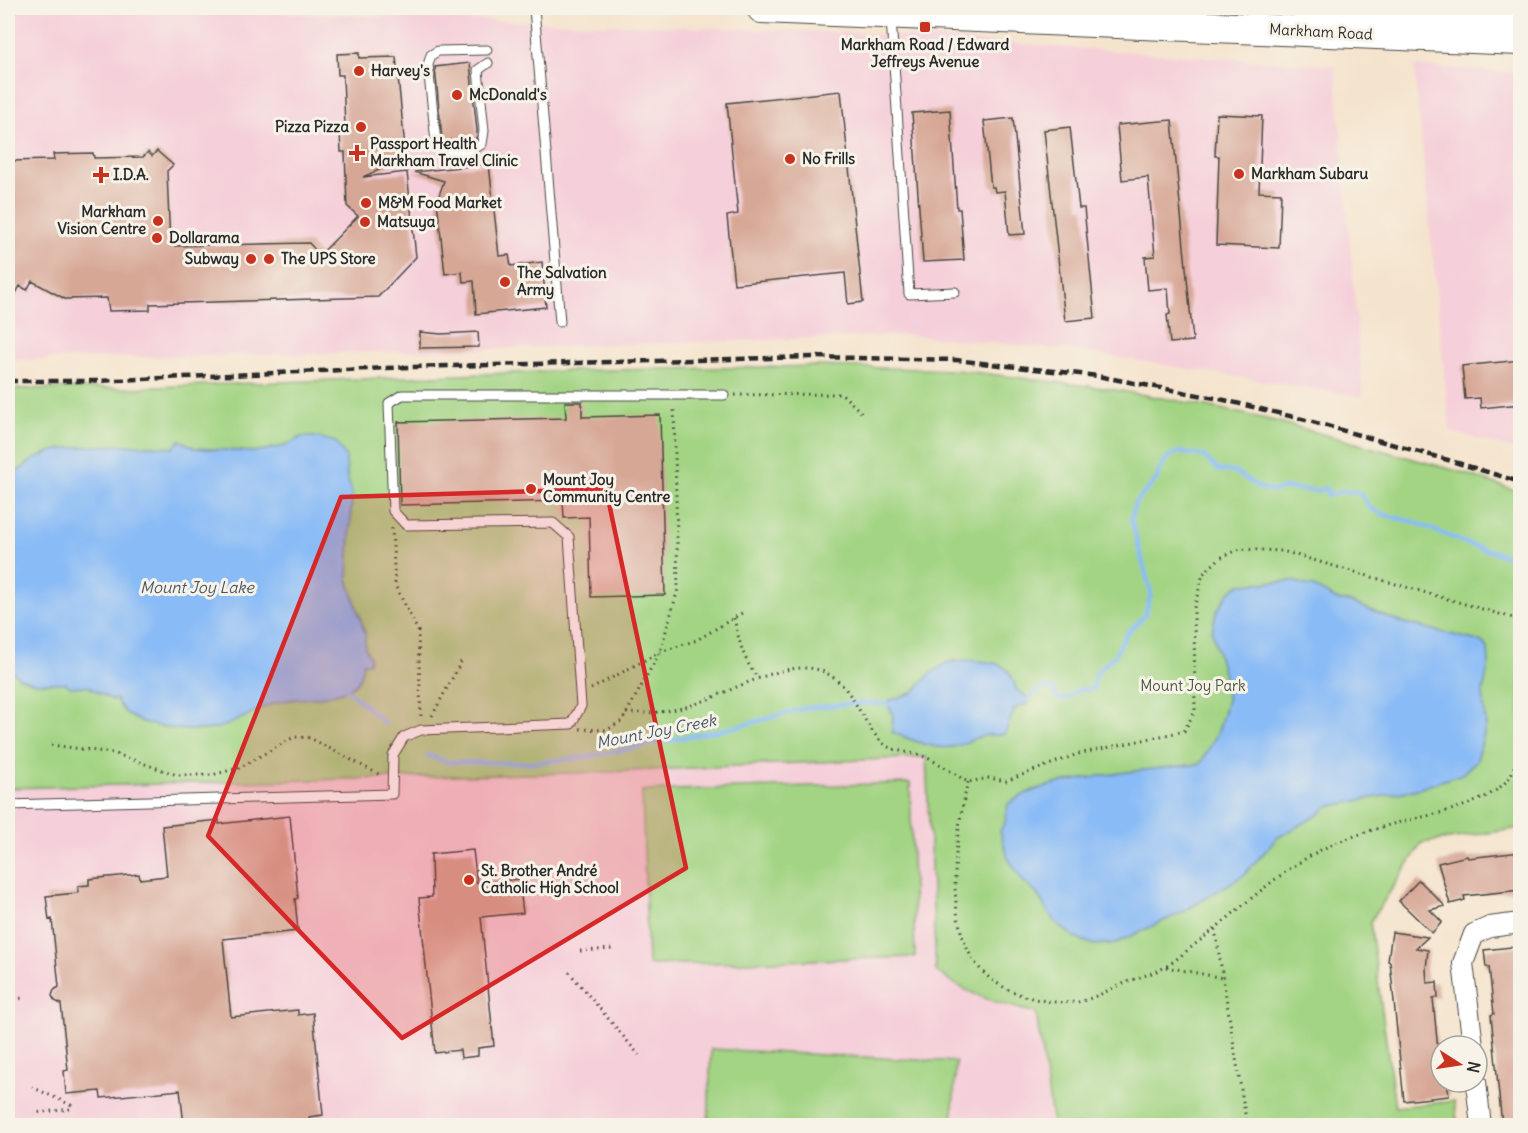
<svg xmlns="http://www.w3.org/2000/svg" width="1528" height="1133" font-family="Delius,sans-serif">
  <rect width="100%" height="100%" fill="#f7f3e8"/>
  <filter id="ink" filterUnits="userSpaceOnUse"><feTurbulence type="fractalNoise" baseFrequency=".0167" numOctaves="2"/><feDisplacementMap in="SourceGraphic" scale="12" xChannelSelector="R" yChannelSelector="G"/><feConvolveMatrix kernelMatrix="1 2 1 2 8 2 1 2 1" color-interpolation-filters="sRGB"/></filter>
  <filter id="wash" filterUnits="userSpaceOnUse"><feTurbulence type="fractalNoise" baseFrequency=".008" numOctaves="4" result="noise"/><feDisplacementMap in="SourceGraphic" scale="24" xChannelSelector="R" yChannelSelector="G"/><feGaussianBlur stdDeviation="1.35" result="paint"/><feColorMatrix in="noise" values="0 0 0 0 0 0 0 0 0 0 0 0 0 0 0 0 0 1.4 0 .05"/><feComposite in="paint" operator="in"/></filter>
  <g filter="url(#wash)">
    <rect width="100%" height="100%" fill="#f5e4cd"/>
    <path fill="#f5cfd9" d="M8,8h131l719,25 477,33 28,331 -292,-47 -164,-15 -450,15 -449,10z
      M1414,66l106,7v378l-70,-20z
      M926,757l10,214 100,42 15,112h-1043v-337l600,-16z"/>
    <path fill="#a3d483" stroke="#678057" stroke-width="1.5" d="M818,366l138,4 148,18 103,18 68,15 182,50 63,21v336l-98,15 -52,79 25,185 59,-6 4,24h-405l-17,-112c-39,-10 -68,-17 -100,-42l-10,-214 -318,15 -600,16v-399l123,-1 429,-17z
      M910,783l5,174 -267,8 -6,-174z
      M711,1049l245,13 -4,63h-244z"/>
    <path fill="#89bbf6" stroke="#5a7390" stroke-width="1.5" d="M301,437h15l20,5 10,16 1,19 5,16 -4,86 17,54v14l5,11 -1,5h-6c-1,5 -2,14 -5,18 -16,20 -57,15 -79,21 -19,4 -36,18 -55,24 -22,9 -84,3 -101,-16 -3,-3 -5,-8 -7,-11l-4,1 -25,-14 -16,1 -6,-4h-30l-15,-5 -12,-10v-187c12,-13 25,-23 42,-29 25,-8 97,-8 123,-4l7,-8 15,8 59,4 31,-6z
      M1292,581l22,6 24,13 15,3 44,18 85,21 6,6 1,15 -6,29 3,34 -9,34 -15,14 -44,15 -91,18 -7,7 -43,24 -33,37 -61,37 -67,31 -21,2 -20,-7 -21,-17 -17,-27 -15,-14 -14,-22 -8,-27 5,-9 3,-18c22,-16 48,-21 75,-25 39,-8 77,-11 117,-15l18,-32 9,-32v-13l-15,-56 4,-18 12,-20 12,-9z
      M966,660c26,3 44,-1 50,29l13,10v4l-14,5 -10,26c-9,3 -15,0 -23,2 -8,2 -15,7 -22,9 -23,8 -47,-5 -68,-13l1,-17 -5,-11 2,-4 22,-7 18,-19 18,-12z"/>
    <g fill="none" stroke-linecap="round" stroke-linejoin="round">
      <path stroke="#89bbf6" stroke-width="4.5" d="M347,689l38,35
        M1029,699l5,-6 12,-6 7,2 5,10c9,1 12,-2 19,-9l16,-1 3,-16 18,-17 13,-23 18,-18 6,-22 -20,-74 4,-16 22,-24 2,-9 9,-13 11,-5 25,4 14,14 17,2 25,16 13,3 12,-3 31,3 10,-3 2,8 14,-5 18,2 10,15 12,6 32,8 54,22 52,16
        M427,755l21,7 84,1 55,-6 153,-31 65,-18 54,-5 29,1"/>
    </g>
    <g id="blocks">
      <path fill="#d7a796" d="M359,53v5l37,-1 10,101 -43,19 44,-5 9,85 -38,40 -228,7v6l-41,1 -2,-13 -42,1 -33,-18 -5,9 -7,-4 -12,22v-147l46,-1 -1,-6 40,-1 1,5 49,-1 5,-5 4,4 5,-5 16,14 -6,6 3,75 139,-3 11,12 38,-39 -11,-10 -2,-54h-4l-1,-20 5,-5 -2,-52h-5l-1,-21z
        M470,63l7,68 -1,8 -29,3 -5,-3 -7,-72z
        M841,91l22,211 -15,2 -3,-31 -111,11 -7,-68 11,-2 -11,-111z
        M950,110l7,99h3l4,51 -41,2 -11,-149z
        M1217,114l45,2 -3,76 22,1 -2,55 -63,-3 3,-89h-4z
        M1013,118l12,116 -16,1 -4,-44 -10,1 -1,-5h-3l-7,-66z
        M1172,120l21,221 -23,2 -3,-28 3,-1 -2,-26 -20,2 -3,-33 10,-1 -7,-79 -26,3 -5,-55z
        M1070,127l9,81h5l11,110 -30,3 -21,-191z
        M489,164l10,92 10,-1 2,11 31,-4 4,45 -70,7 -2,-33 -11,1 -1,-10 -17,2 -8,-73 7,-20 -30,-9z
        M420,332l21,2 37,-2 1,15 -59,1z
        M1521,360v44l-40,4 -1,-10 -15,1 -3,-33z
        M565,402h17v15l78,-2 5,180 -74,2 -2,-80 -25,1 -1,-17 -163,4 -2,-83 168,-4z
        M290,816l8,82 -3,1 3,32 -75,8 8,78 67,-7v5l15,-2 10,102 -14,2v4l-21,4h-104l-4,-35 -79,8 -1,-7 -34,3 -2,-23 4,-1 -7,-66 -6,-3 -3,-5 2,-6 5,-3 -7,-68 -3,1 -3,-24 32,-3v-7l11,-1v-6l50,-5 1,5 27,-3 -5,-50 57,-6v4z
        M473,850l4,33 42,-4 4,34 -42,4 13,129 -16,2v8l-17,2 -1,-8 -25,3 -16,-155 13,-1 -1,-43z
        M1521,852v38l-57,6 1,4 -15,4 -12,-41 29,-7 1,2z
        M1419,880l26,26 -15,4 12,12 -10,11 -33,-32z
        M1392,932l36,5 -12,11 12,2 -2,19 1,14 10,-1 1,15 -5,1 8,84h6l2,14 -45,5 -14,-139 -2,-1z
        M1521,946v179h-19l-11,-110 3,-1 -5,-47h-3l-2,-17z"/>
    </g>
  </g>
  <g filter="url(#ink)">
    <use href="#blocks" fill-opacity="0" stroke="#494743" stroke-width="1.5"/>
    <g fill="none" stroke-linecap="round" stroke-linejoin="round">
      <defs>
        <path id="service" d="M534,8l26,314
          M891,18l18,276 46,-2
          M487,50l-49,1 -7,4 -3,10 8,77c11,13 33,12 46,2l2,-13 -6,-61 10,-7
          M8,805l384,-11 1,-39 11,-18 17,-7 150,-6 10,-18 -12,-169 -16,-14 -147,2 -13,-14 -4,-108 13,-8h322"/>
        <path id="minor" d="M1473,1046l-10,-83 11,-29 16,-7 30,-4
          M1476,1082l5,44"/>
        <path id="primary" d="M762,8l758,32
          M1319,8l201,9"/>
      </defs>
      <use href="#service" stroke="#494743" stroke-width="11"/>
      <use href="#minor" stroke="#494743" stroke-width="22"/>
      <use href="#primary" stroke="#494743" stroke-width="32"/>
      <path stroke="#494743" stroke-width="3" stroke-dasharray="1.5 4.5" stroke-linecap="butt" d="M735,395l107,-1 21,20
        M392,528l3,57 23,46 3,86
        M734,618c5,22 9,43 25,61
        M591,689l69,-37 37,-12 45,-27
        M626,713c22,1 42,-1 63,-7 36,-10 100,-51 135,-34 32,15 36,52 61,73 10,7 28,7 40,12 15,6 29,17 43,25l21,-4 17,3 72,-27 106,-23 11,-20 -1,-103 9,-34 17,-16 20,-9 42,2 238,69
        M432,716l30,-56
        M580,729l27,1 15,-9 38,-69 18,-63 -4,-183
        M51,745l62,8 64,22h35l27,-7 55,-31 16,1 70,37
        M968,782c-13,51 -27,150 16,191 23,22 62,32 93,29 14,-2 36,-14 50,-20 13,-5 27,-9 38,-15 12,-7 22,-17 33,-25 43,-33 84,-75 135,-98 18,-7 38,-14 56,-19 36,-10 97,-17 120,-47 7,-9 10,-37 11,-49
        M1215,929l32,197
        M580,951l32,-2
        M1166,967l57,11
        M569,972l70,83
        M8,999l16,-1
        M32,1087l39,18v4l-37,4
        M1383,1126h9"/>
      <use href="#service" stroke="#fff" stroke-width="9"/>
      <use href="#minor" stroke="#fff" stroke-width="20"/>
      <use href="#primary" stroke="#fff" stroke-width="30"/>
      <path stroke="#2b2b2b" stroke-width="4.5" stroke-dasharray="9 4.5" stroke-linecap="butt" d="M8,381h88l314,-14 402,-10 144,3 141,16 123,23 82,20 146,41 72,22"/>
    </g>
  </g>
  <path fill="#d62828" fill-opacity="0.2" stroke="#d62828" stroke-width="4.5" stroke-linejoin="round" d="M606,489l80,379 -284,170 -194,-202 133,-339z"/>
  <g fill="#c8321e" stroke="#f7f3e8" stroke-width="2">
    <rect x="919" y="21" width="12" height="12" rx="3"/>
    <circle cx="359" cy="71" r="6"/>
    <circle cx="457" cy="95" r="6"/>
    <circle cx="361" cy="127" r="6"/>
    <path d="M354 144h6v6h6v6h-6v6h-6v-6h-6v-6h6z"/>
    <circle cx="790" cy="159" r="6"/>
    <circle cx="1239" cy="174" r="6"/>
    <path d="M98 166h6v6h6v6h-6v6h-6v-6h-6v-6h6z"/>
    <circle cx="366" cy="203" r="6"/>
    <circle cx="158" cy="221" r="6"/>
    <circle cx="365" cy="222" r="6"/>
    <circle cx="157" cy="238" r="6"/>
    <circle cx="251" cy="259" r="6"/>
    <circle cx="269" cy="259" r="6"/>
    <circle cx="505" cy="282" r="6"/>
    <circle cx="531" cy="489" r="6"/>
    <circle cx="469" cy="880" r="6"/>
  </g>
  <g text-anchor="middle" stroke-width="6" stroke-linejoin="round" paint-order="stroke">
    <g font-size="15" fill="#2b2b2b" stroke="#f7f3e8">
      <text transform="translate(1321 32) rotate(3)" y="5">Markham Road</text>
    </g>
    <g font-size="15" font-weight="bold" fill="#2b2b2b" stroke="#f7f3e8" text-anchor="start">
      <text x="925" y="50" text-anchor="middle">Markham Road / Edward<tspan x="925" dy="17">Jeffreys Avenue</tspan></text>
      <text x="371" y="76">Harvey's</text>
      <text x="469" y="100">McDonald's</text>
      <text x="349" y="132" text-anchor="end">Pizza Pizza</text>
      <text x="370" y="149">Passport Health<tspan x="370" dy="17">Markham Travel Clinic</tspan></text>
      <text x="802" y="164">No Frills</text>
      <text x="1251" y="179">Markham Subaru</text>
      <text x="113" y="180">I.D.A.</text>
      <text x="378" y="208">M&amp;M Food Market</text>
      <text x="146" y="217" text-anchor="end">Markham<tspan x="146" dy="17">Vision Centre</tspan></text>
      <text x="377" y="227">Matsuya</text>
      <text x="169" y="243">Dollarama</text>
      <text x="239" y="264" text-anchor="end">Subway</text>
      <text x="281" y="264">The UPS Store</text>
      <text x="517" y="278">The Salvation<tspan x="517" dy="17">Army</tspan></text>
      <text x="543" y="485">Mount Joy<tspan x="543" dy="17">Community Centre</tspan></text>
      <text x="481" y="876">St. Brother André<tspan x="481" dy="17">Catholic High School</tspan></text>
    </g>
    <g font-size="15" fill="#495541" stroke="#f7f3e8">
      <text x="1193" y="691">Mount Joy Park</text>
    </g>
    <g font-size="16" font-style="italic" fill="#475668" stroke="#f7f3e8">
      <text x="197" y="593">Mount Joy Lake</text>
      <text transform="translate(656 731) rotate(-11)" y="6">Mount Joy Creek</text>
    </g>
  </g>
  <rect width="1528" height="1133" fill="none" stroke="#f7f3e8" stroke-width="30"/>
  <g transform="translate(1459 1064) rotate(102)"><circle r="28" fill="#f7f3e8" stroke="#a5a39c" stroke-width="1.5"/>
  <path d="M0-4.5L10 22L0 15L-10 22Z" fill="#c8321e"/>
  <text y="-9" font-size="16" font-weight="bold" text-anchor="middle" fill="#2b2b2b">N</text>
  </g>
</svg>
